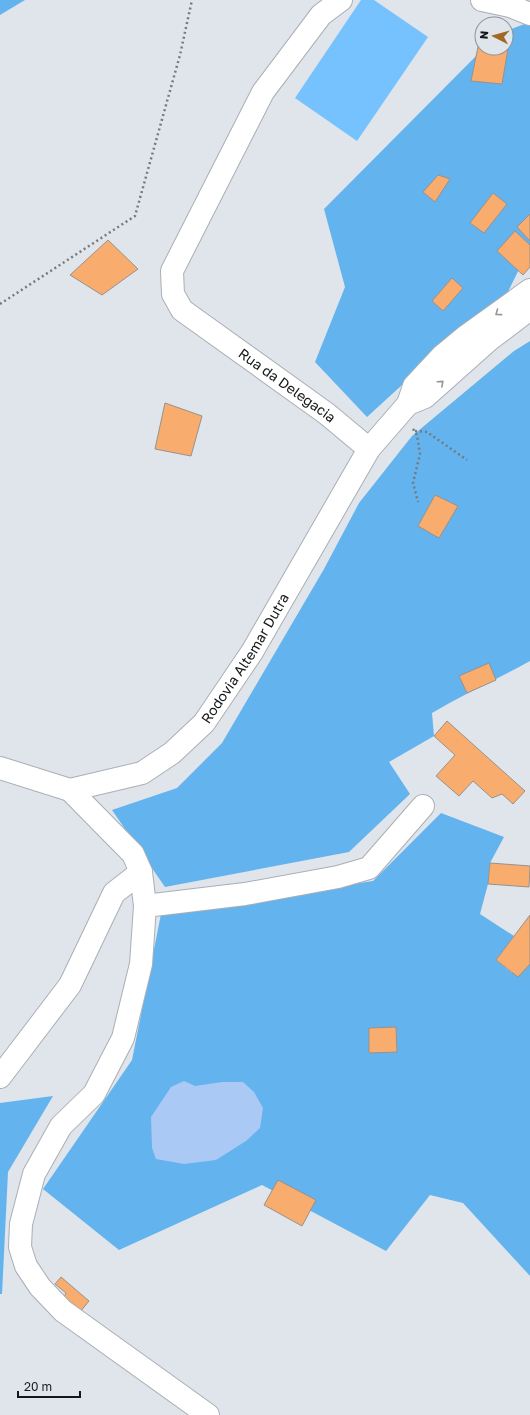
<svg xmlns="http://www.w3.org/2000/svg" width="530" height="1415" font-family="'Golos Text',sans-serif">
  <rect width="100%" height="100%" fill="#dfe5eb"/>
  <path fill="#75c2fe" d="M361,0h13l54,37 -71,104 -62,-43z"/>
  <path fill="#63b3ef" d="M0,0h25l-25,15z
    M527,23l3,2v222l-26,53 -102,85 -35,32 -52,-55 30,-75 -21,-78 160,-161h22v-17z
    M530,341v320c-32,18 -66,33 -98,52l2,23 -45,26 21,32 -61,58 -184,35 -53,-77 65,-22 45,-45 102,-174 35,-66 53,-67 102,-85z
    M441,813l63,24 -14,26 -2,21 -8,30 34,22 -18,24 16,13 18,-13v316l-67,-73 -33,-8 -44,56 -124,-66 -143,65 -76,-61 89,-129 31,-156 130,-11 80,-12z
    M53,1096l-45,76 -6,122h-2v-191z"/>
  <path fill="#aac9f5" d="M184,1081l11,5 27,-4h21l11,10 9,16 -3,20 -14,13 -30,19 -32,4 -28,-5 -4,-11 -1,-31 20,-30z"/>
  <path fill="#f8ad6f" stroke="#98918d" d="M479,42h3v6h24v-5h3l-7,41 -31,-3z
    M438,175l12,4 -15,23 -12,-10z
    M493,193l14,11 -23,29 -14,-10z
    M530,214v27l-13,-14z
    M515,231l15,14v22l-7,8 -26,-24z
    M108,240l30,29 -36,26 -32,-20z
    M452,278l11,10 -20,23 -11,-10z
    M165,403l37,13 -11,40 -36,-7z
    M435,495l23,11 -19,32 -21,-12z
    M489,663l7,17 -29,13 -8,-17z
    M447,721l78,70 -12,13 -11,-10 -10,4 -19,-17 -14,15 -23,-20 19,-21 -21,-19z
    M490,863l40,3 -1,21 -41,-3z
    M530,915v49l-12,13 -22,-17z
    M396,1027l1,25 -28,1v-25z
    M278,1180l38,20 -14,26 -38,-21z
    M61,1277l28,24 -9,11 -17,-13 3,-6 -11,-9z"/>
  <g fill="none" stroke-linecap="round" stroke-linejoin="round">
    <defs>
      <g id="minor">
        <path id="s1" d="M341,0l-20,15 -58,77 -91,179 1,23 9,16 145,104 42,35"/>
        <path d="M482,0l28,6 20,8"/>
        <path d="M70,790l63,64 8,18 4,34 -4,58 -18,74 -29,56 -33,32 -27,48 -13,50 -1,23 6,19 14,21 23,24 145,104"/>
        <path d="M145,906l100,-12 93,-17 31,-9 54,-62"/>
        <path d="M0,1077l70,-92 44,-92 27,-21"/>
      </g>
      <g id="tertiary">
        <path d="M408,404l17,-7 64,-57 41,-31"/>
        <path id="s2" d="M0,768l70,22 72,-17 30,-20 32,-30 48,-71 117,-203 39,-45 6,-18 28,-30 23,-19 65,-47"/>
      </g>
    </defs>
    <use href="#minor" stroke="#a9afb5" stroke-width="24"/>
    <use href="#tertiary" stroke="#a9afb5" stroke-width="24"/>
    <path stroke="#767a7d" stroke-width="2.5" stroke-dasharray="2 3" stroke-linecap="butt" d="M0,304l135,-88 45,-161 12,-55
      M413,429l4,6 3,19 -7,29 5,19
      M415,431l12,1 40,28"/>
    <use href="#minor" stroke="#fff" stroke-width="22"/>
    <use href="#tertiary" stroke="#fff" stroke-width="22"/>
  </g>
  <defs><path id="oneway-chevron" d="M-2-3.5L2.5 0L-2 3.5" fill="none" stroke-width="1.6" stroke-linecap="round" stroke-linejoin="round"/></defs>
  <g stroke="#959797">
    <use href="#oneway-chevron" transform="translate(498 313) rotate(144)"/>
    <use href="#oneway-chevron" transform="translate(441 383) rotate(-42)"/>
  </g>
  <g text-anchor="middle" stroke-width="3" stroke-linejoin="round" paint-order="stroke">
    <g font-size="14" fill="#141718" stroke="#dfe5eb">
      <text dy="5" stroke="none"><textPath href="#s1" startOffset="493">Rua da Delegacia</textPath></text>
      <text dy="5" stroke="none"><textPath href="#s2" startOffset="304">Rodovia Altemar Dutra</textPath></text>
    </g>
  </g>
  <g transform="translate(494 36) rotate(276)"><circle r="19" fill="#dfe5eb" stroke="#8e9397"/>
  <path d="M0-3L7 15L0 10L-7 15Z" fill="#a16826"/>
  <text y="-6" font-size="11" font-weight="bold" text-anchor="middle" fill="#141718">N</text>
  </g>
  <path d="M18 1391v6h62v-6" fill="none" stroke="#141718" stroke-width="2"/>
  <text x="24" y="1391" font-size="12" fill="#141718" stroke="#dfe5eb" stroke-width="3" paint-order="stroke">20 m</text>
</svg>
